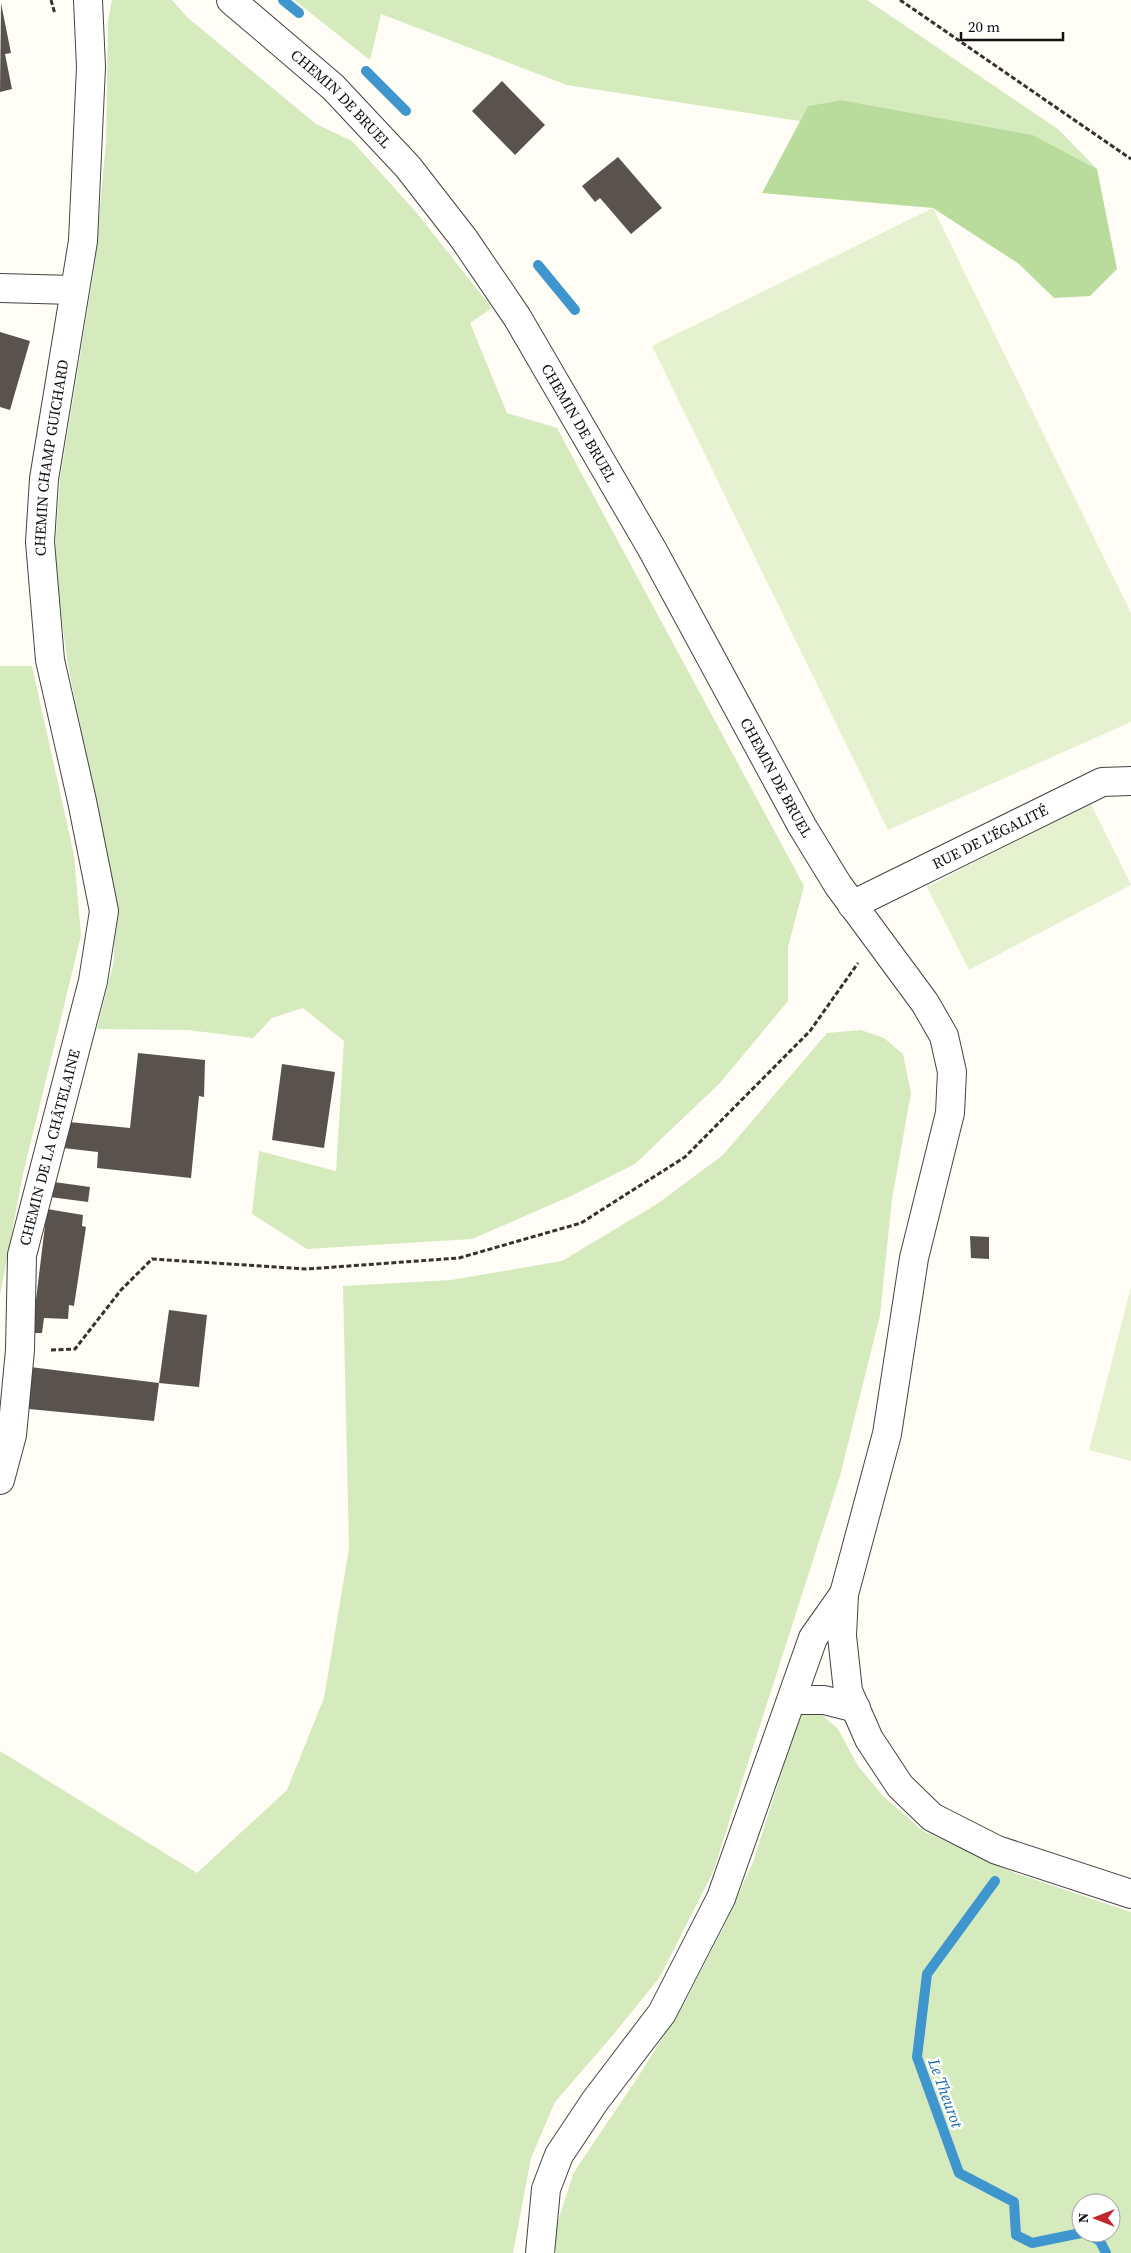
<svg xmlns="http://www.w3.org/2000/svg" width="1131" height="2253" font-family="'Source Serif 4',serif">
  <rect width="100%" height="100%" fill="#fffdf5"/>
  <path fill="#d5ebbd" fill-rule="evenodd" d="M112,0h60l16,18 128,106 36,17 64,71 76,96 -22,15 37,90 50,15 247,458 -16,61v54l-68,82 -85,81 -64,32 -99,43 -165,10 -55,-35 7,-63 77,20 8,-130 -41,-33 -31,10 -19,20 -65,-8 -91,-1 17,-68 1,-62 -47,-234 -14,-101 6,-85 35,-215 11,-123 2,-121z
    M294,0h573l191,129 39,40 -64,-34 -192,-35 -33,6 -8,15 -233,-36 -186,-71 -11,46z
    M0,666h32l42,189 7,81 -58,238 -23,121z
    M861,1030l23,8 19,16 8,39 -19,106 -12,116 -40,161 -127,396 -53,105 -47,58 -58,67 -24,56 -18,95h-513v-502l197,122 90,-83 37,-92 25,-150 -6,-262 108,-6 111,-19 95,-57 66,-49 104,-122z
    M801,1712l19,1 18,16 20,37 25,30 40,35 92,42 116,39v341h-575l-1,-23 19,-58 64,-95 48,-77 37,-72 30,-66zM1081,2203h30v30h-30z"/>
  <path fill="#b9dc9c" d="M841,100l192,35 64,34 20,100 -27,27 -36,2 -35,-34 -86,-56 -171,-15 46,-87z"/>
  <path fill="#e6f2cf" d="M933,208l198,405v109l-243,108 -236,-484z
    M1090,802l41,83 -162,85 -42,-83z
    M1131,1287v174l-42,-11z"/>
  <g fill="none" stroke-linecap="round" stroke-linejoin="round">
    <path stroke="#3f96cf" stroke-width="10" d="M283,0l16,13
      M366,71l40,40
      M538,265l37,45
      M995,1881l-68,93 -10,83 42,116 55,29 2,33 16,8 49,-10
      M1086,2233l14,8 6,12"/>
  </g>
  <path fill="#5a524d" d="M1,3l10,50 -6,1 7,35 -12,3z
    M502,81l43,44 -30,30 -43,-44z
    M618,157l44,51 -31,26 -31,-36 -5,4 -13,-16z
    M0,332l30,9 -20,69 -10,-3z
    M138,1053l67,7 -1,37 -5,-1 -8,82 -94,-10 1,-16 -35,-4 6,-26 61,6z
    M282,1064l53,8 -11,76 -52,-8z
    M54,1182l36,5 -2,15 -38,-5z
    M47,1209l36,6 -1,11 4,1 -12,79 -5,-1 -1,14 -24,-1 -2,15h-10z
    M970,1236l19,1v22l-18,-1z
    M169,1310l38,5 -8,72 -40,-4z
    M30,1367l129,16 -5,38 -125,-12z"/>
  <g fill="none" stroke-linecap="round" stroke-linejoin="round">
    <defs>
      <g id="minor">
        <path id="s1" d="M231,0l102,87 75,80 56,72 53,78 135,232 150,277 36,59 87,118 19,33 8,36 -2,41 -36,145 -27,176 -43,160 -2,42 6,55 21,48 31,47 32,31 65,33 134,44"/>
        <path d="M0,288l74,2"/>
        <path id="s2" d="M852,905l250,-123 29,-1"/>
        <path id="s3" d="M0,1480l12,-45 8,-85 2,-95 71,-274 11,-70 -22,-110 -32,-141 -10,-118 4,-63 39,-238 8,-174 -3,-67"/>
        <path d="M792,1700h32l32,8"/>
        <path d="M540,2253l6,-64 13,-34 36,-54 67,-88 59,-115 92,-260 31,-44"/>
      </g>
    </defs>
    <use href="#minor" stroke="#444" stroke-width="30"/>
    <path stroke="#333" stroke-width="3" stroke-dasharray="5 2.5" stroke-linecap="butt" d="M51,0l4,14
      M900,0l231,159
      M51,1350l24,-1 46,-59 31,-31 155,10 152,-11 122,-35 104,-66 125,-126 48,-68"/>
    <use href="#minor" stroke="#fff" stroke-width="28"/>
  </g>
  <g text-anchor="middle" stroke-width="5" stroke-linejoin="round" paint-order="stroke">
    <g font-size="15" fill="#111" stroke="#fff">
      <text dy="5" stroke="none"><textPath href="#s1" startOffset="148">CHEMIN DE BRUEL</textPath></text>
      <text dy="5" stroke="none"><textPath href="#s1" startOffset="552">CHEMIN DE BRUEL</textPath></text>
      <text dy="5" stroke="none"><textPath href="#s3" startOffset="1041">CHEMIN CHAMP GUICHARD</textPath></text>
      <text dy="5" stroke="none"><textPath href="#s1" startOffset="958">CHEMIN DE BRUEL</textPath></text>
      <text dy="5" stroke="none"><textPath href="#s2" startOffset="154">RUE DE L'ÉGALITÉ</textPath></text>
      <text dy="5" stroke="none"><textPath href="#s3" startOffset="338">CHEMIN DE LA CHÂTELAINE</textPath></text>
    </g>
    <g font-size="16" font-style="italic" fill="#1768a6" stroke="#fff">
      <text transform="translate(946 2093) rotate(70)" y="6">Le Theurot</text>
    </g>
  </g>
  <g transform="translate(1096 2218) rotate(270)"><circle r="24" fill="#ffffff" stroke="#a0a0a0"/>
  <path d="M0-4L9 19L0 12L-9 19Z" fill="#c4262e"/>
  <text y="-8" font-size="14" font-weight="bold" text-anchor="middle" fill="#111111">N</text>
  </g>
  <path d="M961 32v8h102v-8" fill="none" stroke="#111111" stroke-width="2.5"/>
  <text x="968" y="32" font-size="15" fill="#111111" stroke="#ffffff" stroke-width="4" paint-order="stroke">20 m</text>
</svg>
